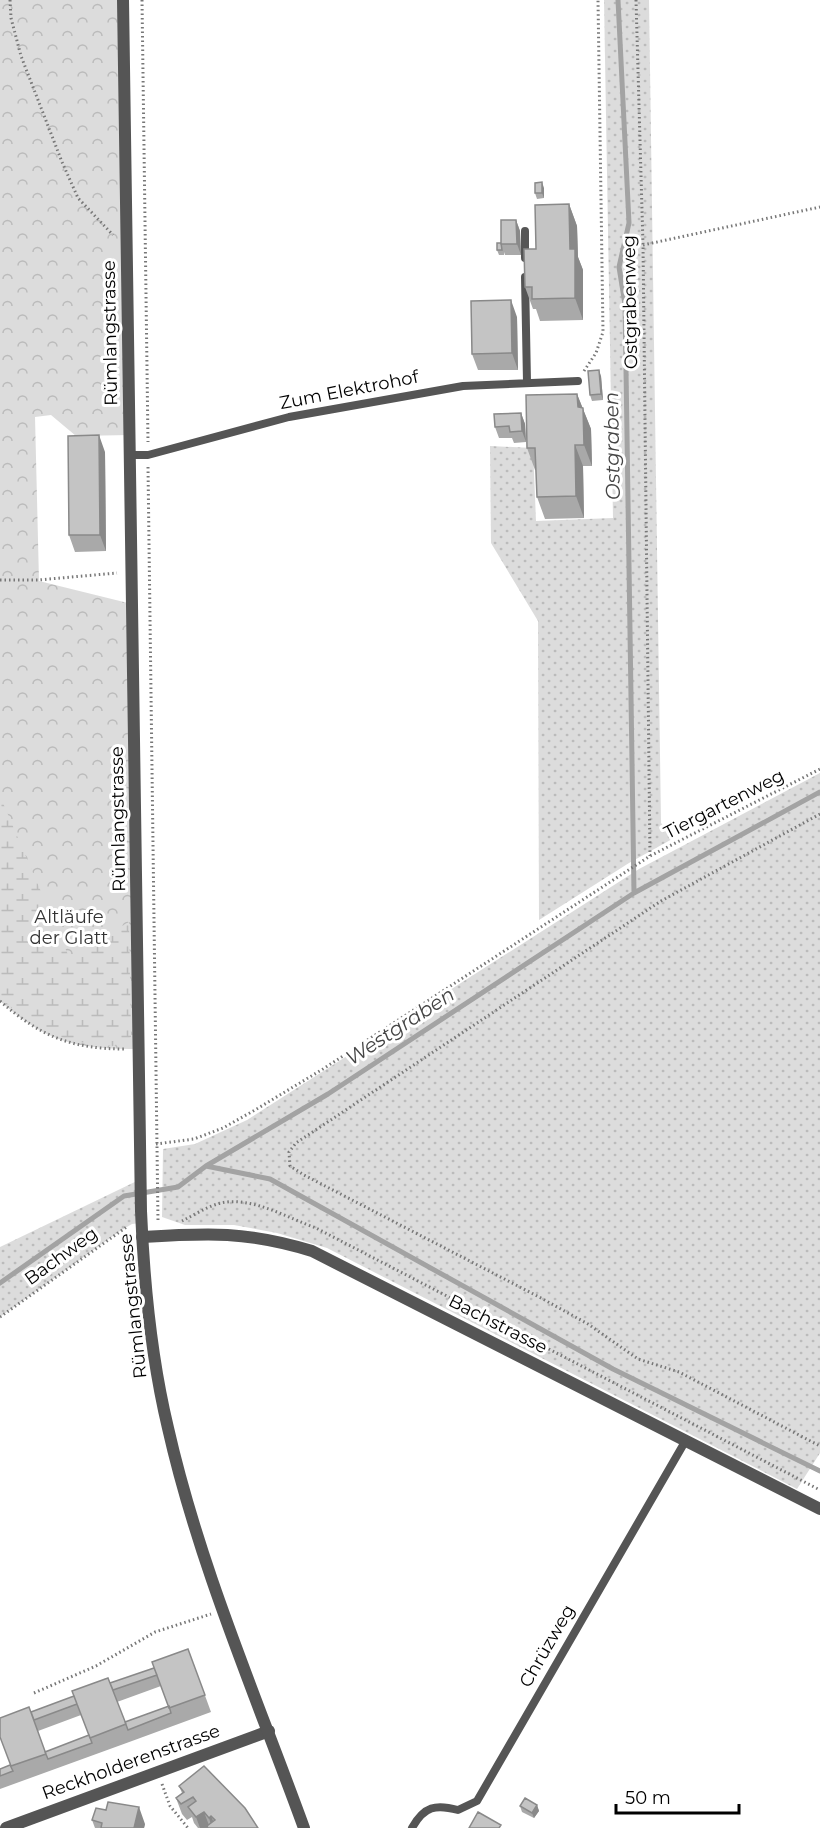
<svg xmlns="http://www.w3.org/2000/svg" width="820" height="1828" font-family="Montserrat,sans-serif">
  <defs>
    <pattern id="grass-dots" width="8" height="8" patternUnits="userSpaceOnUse" patternTransform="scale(1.5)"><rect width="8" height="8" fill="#dcdcdc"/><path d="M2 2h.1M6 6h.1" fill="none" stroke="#bbb" stroke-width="1.8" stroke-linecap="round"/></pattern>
    <pattern id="forest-crowns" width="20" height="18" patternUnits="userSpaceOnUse" patternTransform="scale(1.5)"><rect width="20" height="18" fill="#dcdcdc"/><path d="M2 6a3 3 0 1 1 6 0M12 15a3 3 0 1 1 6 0" fill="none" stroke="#bbb"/></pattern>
    <pattern id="wetland-marsh" width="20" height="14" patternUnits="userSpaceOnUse" patternTransform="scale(1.5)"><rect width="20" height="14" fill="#dcdcdc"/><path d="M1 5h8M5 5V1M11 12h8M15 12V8" fill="none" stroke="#bbb"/></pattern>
  </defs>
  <rect width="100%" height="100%" fill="#fff"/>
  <path fill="url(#grass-dots)" d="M604,0h45l12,823 13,15 -45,25 -90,57 -1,-299 -47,-78 -1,-97 43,2 3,73 77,-3z
    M820,773v680l-23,36 -470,-241 -50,-15 -43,-8h-49l-23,-8 1,-68 32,-5 52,-24 392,-251z
    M141,1179l1,44 -10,1 -12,7 -120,86v-70z"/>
  <path fill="url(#forest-crowns)" d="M0,0h123l7,435 -54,1 -25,-21 -16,2 4,164 93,23 7,445c-63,0 -91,-6 -139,-48z"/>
  <path fill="url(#wetland-marsh)" d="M0,796l69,161 60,-35 2,115 -18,9 -35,-4 -25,-7 -26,-14 -27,-24z"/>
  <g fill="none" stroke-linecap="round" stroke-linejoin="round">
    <path stroke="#a3a3a3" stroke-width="5" d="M618,0l11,223 -10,44 6,37 9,589
      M206,1166l64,13 343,190 207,102
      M0,1283l124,-87 54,-9 28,-21 122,-72 306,-201 186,-101"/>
    <path stroke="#777" stroke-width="3" stroke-dasharray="1.5 3" stroke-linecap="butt" d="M10,0l1,18 10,38 41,106 16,36 35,37
      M142,0l6,442
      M636,0l7,245 7,611
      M643,245l177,-38
      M584,371l12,-18 7,-21 -5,-332
      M148,467l10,755
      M0,580h38l79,-7
      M820,814l-159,87 -365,242 -7,9 1,14 14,9 237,123 47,26 50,35 41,13 141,74
      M0,1001c40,35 71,48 125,48
      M156,1144l38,-5 29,-11 32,-18 68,-41 327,-213 170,-87
      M182,1221c12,-6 26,-15 39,-18 30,-7 67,15 95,25l504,262
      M0,1317l128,-91
      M34,1693l62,-27 59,-34 56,-18
      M162,1784l8,22 18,22"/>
    <path stroke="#555" stroke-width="8" d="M525,231v27
      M525,277l2,105
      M130,455h18l141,-38 174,-31 115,-5
      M412,1828c12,-22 24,-24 46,-18l19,-9 209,-361"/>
    <path stroke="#555" stroke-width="12" d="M142,1237c66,-4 105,-6 170,14l508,258
      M6,1828l263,-97"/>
    <path stroke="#555" stroke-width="12" d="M123,0l18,1211c3,73 10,146 27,217 31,137 88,268 136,400"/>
  </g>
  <path fill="#a9a9a9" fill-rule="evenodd" d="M544,188v10l-7,1 -2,-6z
    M569,204l8,22 1,31 5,13v50l-43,1 -4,-12h-3l-8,-22 11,-38z
    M516,220l4,11 1,24h-16l-1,-3v3h-5l-2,-5z
    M517,317l1,53h-40l-6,-16z
    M601,376l2,24 -11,1 -2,-6z
    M577,394l14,35 1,37h-9l1,52 -39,1 -8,-22 -1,-27h-1l-8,-22z
    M521,413l4,11 1,18 -12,1 -2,-5h-13l-4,-11z
    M105,452l1,99 -31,1 -6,-17z
    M188,1649l23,63 -79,29 -1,-2 1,2 -132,48v-20l10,-4 21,-53 123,-44zM161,1686l8,20 -44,16 -8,-20zM78,1708l11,27 -44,17 -7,-21 43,-16z
    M179,1786l79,42h-60l-4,-5 -2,-6 -5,3 -5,-6 -6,-16 6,-5z
    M537,1805l2,6 -5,7 -12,-6 -2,-6z
    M92,1820l53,4 -1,4h-49z"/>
  <path fill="#898989" d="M542,182l2,6v10l-2,-5z
    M569,204l8,22 1,31 5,13v50l-8,-22 -5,-49z
    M516,220l4,11 1,24 -4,-11z
    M511,300l6,17 1,53 -6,-17z
    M599,370l2,6 2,24 -2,-6z
    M577,394l14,35 1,37 -8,-21 -6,-38z
    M521,413l4,11 1,18 -4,-11z
    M99,435l6,17 1,99 -6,-16z
    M575,445l8,21 1,52 -8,-22z
    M537,1805l2,6 -5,7 -2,-5z
    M139,1807l6,17 -1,4h-10z
    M204,1812l6,16 -3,-2 1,2h-8l-4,-11z
    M211,1816l5,12h-4l-3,-10z"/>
  <path fill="#c4c4c4" stroke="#898989" stroke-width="1.5" d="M542,182v11h-7v-10z
    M569,204l1,45h5v49l-43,1v-12h-7l-1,-38h12l-1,-44z
    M501,220h15l1,24h-16z
    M497,243h4l1,7h-5z
    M511,300l1,53 -40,1 -1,-53z
    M599,370l2,24 -11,1 -2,-24z
    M577,394l1,13 5,1 1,37h-9l1,51 -39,1 -2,-49h-8l-1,-53z
    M521,413l1,18 -12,1 -1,-6 -14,1 -1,-13z
    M99,435l1,100h-31l-1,-99z
    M188,1649l17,46 -36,13 -17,-46z
    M154,1668l3,7 -44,15 -3,-7z
    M108,1678l18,46 -36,14 -18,-47z
    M74,1696l3,8 -43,16 -3,-8z
    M169,1706l2,7 -43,17 -3,-8z
    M29,1707l17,47 -35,12 -11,-29v-19z
    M89,1735l3,8 -44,16 -3,-7z
    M10,1765l3,6 -13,5v-7z
    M204,1766l41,42 13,20h-50l-1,-2 8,-6 -4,-4 -2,2 -5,-6 -8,5 -8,-10 8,-6 -3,-4 -12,7 -5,-6 8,-6 -5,-6z
    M525,1798l12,7 -5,8 -12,-7z
    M108,1802l31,5 -5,21h-33l1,-5 -10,-3 4,-12 10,2z
    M478,1812l23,13 -2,3h-30z"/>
  <g text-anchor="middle" stroke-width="6" stroke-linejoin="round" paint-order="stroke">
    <g font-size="18" fill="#000" stroke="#fff">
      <text transform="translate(630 302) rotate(-91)" y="6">Ostgrabenweg</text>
      <text transform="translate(110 333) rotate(-91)" y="6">Rümlangstrasse</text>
      <text transform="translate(349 390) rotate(-11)" y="6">Zum Elektrohof</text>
      <text transform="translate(724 804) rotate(-27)" y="6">Tiergartenweg</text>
      <text transform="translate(118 819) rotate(-91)" y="6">Rümlangstrasse</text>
      <text transform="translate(61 1256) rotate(-36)" y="6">Bachweg</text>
      <text transform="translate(133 1306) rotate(-96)" y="6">Rümlangstrasse</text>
      <text transform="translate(498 1324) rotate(27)" y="6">Bachstrasse</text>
      <text transform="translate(547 1646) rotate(-60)" y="6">Chrüzweg</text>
      <text transform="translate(131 1762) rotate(-20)" y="6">Reckholderenstrasse</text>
    </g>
    <g font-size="18" fill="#333" stroke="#fff">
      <text x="69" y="923">Altläufe<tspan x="69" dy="21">der Glatt</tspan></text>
    </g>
    <g font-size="20" font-style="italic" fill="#444" stroke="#fff">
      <text transform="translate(612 446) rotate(-91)" y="7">Ostgraben</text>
      <text transform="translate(400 1026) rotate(-33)" y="7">Westgraben</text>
    </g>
  </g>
  <path d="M616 1804v9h123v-9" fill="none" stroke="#000000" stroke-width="3"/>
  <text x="625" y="1804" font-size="18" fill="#000000" stroke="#ffffff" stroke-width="4.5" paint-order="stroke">50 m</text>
</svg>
